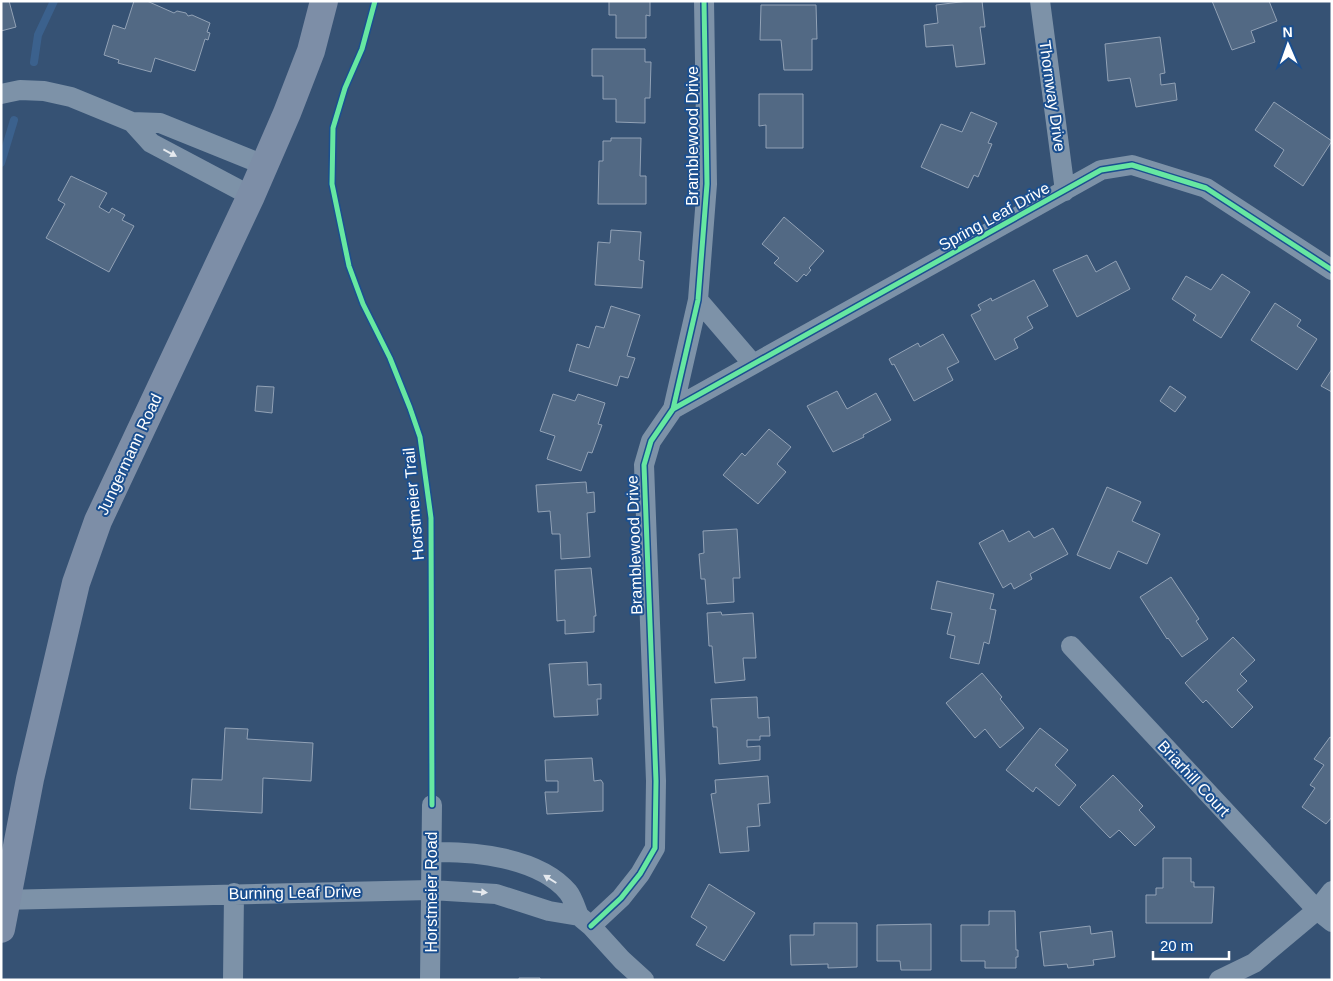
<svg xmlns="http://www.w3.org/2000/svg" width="1333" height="981" font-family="Arial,sans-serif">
  <rect width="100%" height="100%" fill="#365274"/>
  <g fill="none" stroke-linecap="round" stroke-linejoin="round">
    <path stroke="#3b618d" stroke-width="8" d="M34,62l4,-27 16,-34
      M1,163l13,-43"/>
  </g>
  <path fill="#526984" stroke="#92a2b6" d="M1,1h8l7,26 -15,4z
    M134,1h13l27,12 3,-2 9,2 2,3 4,-1 18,8 -3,9 3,1 -2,7 -3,-1 -10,32 -40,-13 -4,14 -33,-9 1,-3 -15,-5 9,-30 12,4z
    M609,1h41v15l-4,-1v23h-30v-23h-7z
    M968,1h14l3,26h-5l5,37 -29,3 -3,-22 -27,2 -2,-22 14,-2 -2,-18z
    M1212,1h57l8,20 -26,10 4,11 -23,8z
    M761,5h55l1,34h-5v31h-28l-3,-30h-21z
    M1160,37l5,36 -5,1 1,11 14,-2 2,17 -41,7 -6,-29 -22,3 -3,-37z
    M592,49h53v13h6l-1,36h-5v25l-29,-1v-23h-13v-23h-11z
    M759,94h44v54h-37v-23l-7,1z
    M1274,102l58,39 -29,45 -29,-20 10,-16 -29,-20z
    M971,112l26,11 -9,20 4,1 -14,33 -4,-2 -6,13 -47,-21 20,-43 21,8z
    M611,138h30l-1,38h6v28h-48l1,-43h4v-20h8z
    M71,176l36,17 -8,14 10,6 3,-5 13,7 -3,5 12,6 -25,46 -63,-34 19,-34 -7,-4z
    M784,217l40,34 -15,17 2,2 -5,6 -2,-2 -7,8 -23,-19 5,-5 -17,-14z
    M611,230l30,2 -2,28 5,1 -2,27 -47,-3 3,-43 12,1z
    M1087,255l9,17 20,-11 14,28 -53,28 -24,-47z
    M1222,274l28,18 -29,46 -28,-18 3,-5 -24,-16 14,-23 25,14z
    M1034,280l14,26 -21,11 6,11 -19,11 4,9 -23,12 -24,-45 10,-5 -3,-5 13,-7 1,3z
    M1275,303l26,17 -4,6 20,13 -20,31 -46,-30z
    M611,306l29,9 -13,41 8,2 -7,20 -8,-2 -3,10 -48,-15 8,-27 12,4 7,-22 8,2z
    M943,334l16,28 -12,6 6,12 -39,21 -20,-37 -2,1 -3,-6 29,-16 2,4z
    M1332,369v23l-11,-6z
    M257,386l17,1 -2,26 -17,-2z
    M1170,386l16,11 -11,15 -15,-11z
    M837,391l10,18 29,-16 15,27 -28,15 1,2 -31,15 -26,-46z
    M553,394l22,7 3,-7 27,9 -7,21 4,1 -10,28 -4,-1 -7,19 -34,-12 8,-23 -15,-5z
    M769,429l22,18 -14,17 9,8 -28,32 -35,-29 19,-22 3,3z
    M586,482l1,11 7,-1 1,20 -8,1 3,44 -29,2 -1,-25h-8l-2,-23 -12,1 -2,-27z
    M1107,487l34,15 -9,19 28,13 -13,30 -29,-13 -8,18 -33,-14z
    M1053,528l15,26 -38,20 2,5 -18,10 -3,-6 -8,5 -24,-45 24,-13 6,12 20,-11 5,7z
    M737,529l3,49h-7l1,24 -27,2 -2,-25h-4l-2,-25 5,-1 -1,-22z
    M591,568l5,48h-2v16l-29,2v-14l-8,1 -2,-51z
    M1171,577l28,42 -3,2 12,18 -26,18 -14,-19 -1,1 -27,-42z
    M937,581l57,13 -4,15 6,1 -7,34 -5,-2 -5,22 -29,-6 5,-22 -8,-2 5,-21 -21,-4z
    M721,612l1,3 31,-2 3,45h-13l2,22 -30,3 -3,-37h-3l-2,-33z
    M1233,637l22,23 -15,14 7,7 -10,9 16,17 -21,21 -26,-28 -3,3 -18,-20z
    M587,662l1,23 13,-1v15h-4l1,16 -44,2 -5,-53z
    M982,673l20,24 -2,2 24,29 -24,20 -15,-19 -10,9 -29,-35z
    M757,697l1,21 11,-1 1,19h-10v4h-13v7l13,-1v14l-41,4 -2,-37h-4l-2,-28z
    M225,728l23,1 -1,10 66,4 -2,38 -48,-3 -1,35 -72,-4 2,-30 30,1z
    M1040,728l28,22 -13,15 21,20 -17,21 -23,-19 -3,5 -27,-22z
    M1330,737l2,1v79l-6,7 -24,-17 13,-19 -5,-3 14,-20 -10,-6z
    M592,758l2,23 7,-1 2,3v28l-56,3 -2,-22h13v-11h-12l-1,-21z
    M1113,775l30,31 -4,4 16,17 -20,19 -16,-16 -9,8 -30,-31z
    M768,776l2,27 -12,1 2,22 -13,1 2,24 -29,2 -9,-59 5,-1 -1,-13z
    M1163,858h28v24h3v5h20l-2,36h-66v-28h10v-7h7z
    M709,884l46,29 -31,48 -28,-16 11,-18 -16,-10z
    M989,911h26l1,39h2v7h-2v11h-31v-7h-24v-36h28z
    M814,923h43v44l-29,1v-4l-37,1 -1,-30h24z
    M931,924v46h-30l-1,-9h-23v-36z
    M1090,926l1,8 21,-3 3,26 -22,3 1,5 -26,3 -1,-4 -23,2 -4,-34z
    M519,978h21v2h-21z"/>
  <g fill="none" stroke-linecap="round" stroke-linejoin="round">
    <path stroke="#7d92a8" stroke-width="20" d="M1040,1l25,190
      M1,94l19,-4 24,1 27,6 61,25 28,1 104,42
      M132,122l19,21 100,53
      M698,300l55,64
      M673,409l428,-239 31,-5 74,23 126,82
      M1071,646l246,264 15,12
      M432,852c40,-1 107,5 136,40 5,6 8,17 11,24
      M1,900l430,-10 65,4 53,17 30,5 12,10 31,34 22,20
      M591,926l30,-28 19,-24 15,-26 1,-67 -12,-316 7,-24 22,-32 25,-109 9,-116 -3,-183
      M233,980l1,-87
      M430,980l2,-175
      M1219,980l35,-17 63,-53 15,-19"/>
    <path stroke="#7d8ea7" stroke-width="28" d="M1,929l29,-150 46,-196 22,-62 153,-325 36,-83 24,-62 13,-50"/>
    <defs>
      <path id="cycleway" d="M375,1l-13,48 -17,39 -12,40 -1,56 17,82 14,38 27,54 20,50 10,29 11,81 1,287
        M673,409l428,-239 31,-5 74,23 126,82
        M591,926l30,-28 19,-24 15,-26 1,-67 -12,-316 7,-24 22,-32 25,-109 9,-116 -3,-183"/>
    </defs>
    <use href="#cycleway" stroke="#1b4f8f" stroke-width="8"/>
    <use href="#cycleway" stroke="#66e7a1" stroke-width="5"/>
  </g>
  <defs><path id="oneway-solid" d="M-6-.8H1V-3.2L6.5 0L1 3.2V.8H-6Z" transform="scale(1.25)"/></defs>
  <g fill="#e5e9ee">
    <use href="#oneway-solid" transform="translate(170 153) rotate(28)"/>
    <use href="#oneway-solid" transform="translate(550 879) rotate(-148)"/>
    <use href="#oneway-solid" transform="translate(480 892) rotate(6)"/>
  </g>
  <g text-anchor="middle" stroke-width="4" stroke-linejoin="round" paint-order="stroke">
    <g font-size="16" fill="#fff" stroke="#1b4f8f">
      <text transform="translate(1053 96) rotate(82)" y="6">Thornway Drive</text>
      <text transform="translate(692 136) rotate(-90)" y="6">Bramblewood Drive</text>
      <text transform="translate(994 216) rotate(-29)" y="6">Spring Leaf Drive</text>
      <text transform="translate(129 454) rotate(-65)" y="6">Jungermann Road</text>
      <text transform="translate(413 504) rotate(-95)" y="6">Horstmeier Trail</text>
      <text transform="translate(634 545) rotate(-92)" y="6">Bramblewood Drive</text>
      <text transform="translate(1194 778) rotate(47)" y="6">Briarhill Court</text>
      <text transform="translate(295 892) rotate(-1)" y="6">Burning Leaf Drive</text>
      <text transform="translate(431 892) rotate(-90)" y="6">Horstmeier Road</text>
    </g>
  </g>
  <rect width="1333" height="981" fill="none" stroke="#ffffff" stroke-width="5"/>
  <g transform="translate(1288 45) rotate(358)" stroke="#1b4f8f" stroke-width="4" paint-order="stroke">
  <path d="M0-4L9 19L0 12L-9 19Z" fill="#ffffff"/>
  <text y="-8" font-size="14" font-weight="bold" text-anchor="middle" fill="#ffffff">N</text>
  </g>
  <path d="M1153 951v8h76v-8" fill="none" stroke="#ffffff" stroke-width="2.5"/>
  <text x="1160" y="951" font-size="15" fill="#ffffff" stroke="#1b4f8f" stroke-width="4" paint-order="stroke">20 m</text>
</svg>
